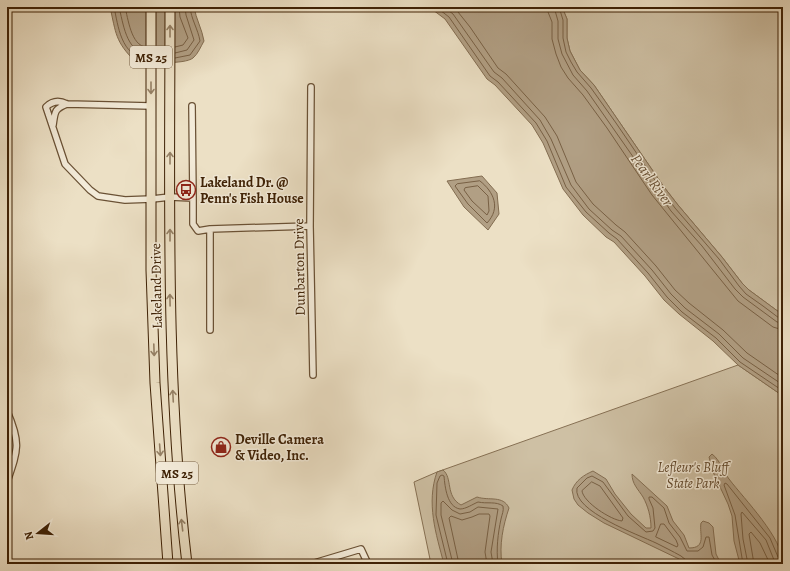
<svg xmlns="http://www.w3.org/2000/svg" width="790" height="571" font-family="Alegreya,serif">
  <rect width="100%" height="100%" fill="#ece0c5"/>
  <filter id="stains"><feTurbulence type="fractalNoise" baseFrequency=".005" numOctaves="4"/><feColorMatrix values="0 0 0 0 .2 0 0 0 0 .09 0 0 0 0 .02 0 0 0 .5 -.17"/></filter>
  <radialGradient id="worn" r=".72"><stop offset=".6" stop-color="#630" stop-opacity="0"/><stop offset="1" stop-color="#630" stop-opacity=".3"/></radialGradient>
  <path fill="#cec0a4" stroke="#867054" d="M562,7h221v308l-34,-25 -7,-7 -20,-26 -44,-52 -14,-18 -70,-102 -14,-15 -10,-19 -3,-13v-19z
    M738,365l45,31v168h-352l-17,-82 23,-10z"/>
  <path fill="#b19f84" stroke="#836d51" d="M110,7h84c2,12 8,22 10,34 -3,5 -6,13 -11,17 -9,7 -45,4 -57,4 -21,-20 -20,-29 -26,-55z
    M429,7h133l5,12v19l3,13 10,19 14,15 70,102 14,18 44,52 20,26 7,7 34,25v81l-45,-31 -25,-24 -34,-27 -15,-14 -19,-24 -31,-34 -8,-5 -23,-22 -20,-26 -20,-46 -11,-18 -37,-40 -8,-6 -42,-60z
    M482,176l15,17 2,21 -11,16 -24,-23 -17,-26z
    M712,454c8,6 11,17 17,25 16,21 54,59 54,85h-43l-6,-23 -2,-25 -4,-12 -15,-32 -4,-15z
    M443,470c10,8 2,26 18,35l16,-8c12,4 26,-2 32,11 -6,18 -10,37 -7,56h-58c-8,-30 -18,-61 -7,-92z
    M593,471l13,8 9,15 16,20 15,14h5c0,-11 -3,-22 -8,-31 -5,-8 -11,-13 -11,-23l35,32 6,15 11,14 5,13c18,0 10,-14 12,-25l2,-2 6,2 4,4 3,27 5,10h-36l-6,-5 -75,-36 -16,-10 -10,-8 -4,-6 -2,-9c4,-10 12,-15 21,-19z"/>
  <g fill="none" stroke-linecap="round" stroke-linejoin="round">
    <path stroke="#786044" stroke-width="1" d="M114,7c4,18 7,50 32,51
      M119,7c4,15 7,45 27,46
      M125,7c3,11 6,39 21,40
      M436,7l13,10 41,59 8,6 38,41 11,18 19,46 20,25 23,21 8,6 31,34 19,24 15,15 34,26 24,24 43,29
      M444,7l9,7 41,58 8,6 38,42 11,19 20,46 18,24 23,21 9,6 31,34 19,24 14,14 34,26 24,24 40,27
      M454,7l16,20 28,41 8,6 39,43 12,19 19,46 17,22 23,21 9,7 31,34 19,24 14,13 34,27 24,23 36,25
      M548,7v5l4,10v17l4,15 5,13 7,11 15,17 24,33 45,67 86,106 35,26 10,3
      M554,7l4,14v18l4,15 11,21 14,16 84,120 31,35 33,43 8,8 34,25 6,1
      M559,7l4,13v18l3,14 5,10 6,10 14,16 25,35 45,66 14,19 44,51 20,27 7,8 17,12 16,12h4
      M175,47l8,-2 5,-7 -8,-21 -1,-10
      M175,53l12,-3 7,-10 -8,-25 -1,-8
      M175,58l15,-3 10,-14c-2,-12 -9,-22 -10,-34
      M480,181c14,11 21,27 7,42l-19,-19 -13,-18 2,-2z
      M478,186l10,10 1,15 -2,4 -15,-14 -8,-11 1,-2z
      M592,482l8,4 23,32 -1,3c-11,-1 -39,-19 -40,-30z
      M661,524h3l12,16 2,5 -1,2 -21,-10z
      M448,564l-12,-49 1,-32 3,-7 2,-1 2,1c1,11 3,31 16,33 6,0 13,-5 18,-7 9,2 18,-1 25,4 1,5 -1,8 -2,13 -3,14 -5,30 -3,45
      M453,564l-12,-49v-12l2,-2 9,9 8,4 10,-2 8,-5 20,2 -7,43 2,12
      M459,564l-10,-46 2,-2 11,4 10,-3 7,-3h10l1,2 -5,36 2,12
      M687,564l-1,-4 -5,-4c-9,-5 -17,-9 -25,-13 -17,-8 -84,-32 -79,-55l10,-10 5,-2 11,6 25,34 18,16 7,-1 2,-3 -2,-20 -4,-9v-2h3l12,11 5,15 11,14 7,14h11l5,-4 3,-10h3l3,18 5,9
      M743,564l-8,-49 -11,-30 1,-2 2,1 43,54 8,19 5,2
      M748,564l-5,-25 -2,-25 1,-2 24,28 8,20 7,4
      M754,564l-5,-30 2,-2 9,11 10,21"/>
    <defs>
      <path id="minor" d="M311,87l-1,139 3,149
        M151,106l-84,-2c-8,-4 -15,-3 -21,3l19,57 25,26 8,6 27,4 27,-1 18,-2 23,1
        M192,106l1,92v26l5,7 12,-2v101
        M53,125c2,-13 1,-16 14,-21
        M210,229l100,-3
        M7,411c14,32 11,39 0,71
        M311,564l50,-15 7,15"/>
      <path id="trunk" d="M151,7v263l4,113 13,181
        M170,7c0,186 -5,372 17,557"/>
    </defs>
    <use href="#minor" stroke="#6a5135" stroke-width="8"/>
    <use href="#trunk" stroke="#3e2105" stroke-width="11"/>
    <use href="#minor" stroke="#f3ebd9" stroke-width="5.5"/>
    <use href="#trunk" stroke="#ece0c5" stroke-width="9"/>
  </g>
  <defs><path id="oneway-shaft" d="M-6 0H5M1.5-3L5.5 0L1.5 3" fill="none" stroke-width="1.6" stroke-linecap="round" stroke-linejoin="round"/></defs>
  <g stroke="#958065">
    <use href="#oneway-shaft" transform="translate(170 31) rotate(-90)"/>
    <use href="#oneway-shaft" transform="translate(151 88) rotate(90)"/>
    <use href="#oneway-shaft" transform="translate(170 158) rotate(-90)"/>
    <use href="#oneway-shaft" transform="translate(170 235) rotate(-90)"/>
    <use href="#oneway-shaft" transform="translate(170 300) rotate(-91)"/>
    <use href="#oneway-shaft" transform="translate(154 350) rotate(88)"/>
    <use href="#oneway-shaft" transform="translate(173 396) rotate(-93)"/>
    <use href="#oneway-shaft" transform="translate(160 450) rotate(86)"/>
    <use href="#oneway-shaft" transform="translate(182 525) rotate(-97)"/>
  </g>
  <defs>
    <symbol id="bus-ring" viewBox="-11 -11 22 22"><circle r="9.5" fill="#f3ebd9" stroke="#8f2418" stroke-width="1.5"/><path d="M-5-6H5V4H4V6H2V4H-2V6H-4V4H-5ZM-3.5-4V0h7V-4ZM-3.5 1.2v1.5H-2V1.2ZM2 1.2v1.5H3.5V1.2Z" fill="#8f2418"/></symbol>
    <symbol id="shop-ring" viewBox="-11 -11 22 22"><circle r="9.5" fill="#f3ebd9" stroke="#8f2418" stroke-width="1.5"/><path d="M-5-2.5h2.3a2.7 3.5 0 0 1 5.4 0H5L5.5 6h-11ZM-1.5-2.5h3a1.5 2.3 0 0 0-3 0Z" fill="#8f2418"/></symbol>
  </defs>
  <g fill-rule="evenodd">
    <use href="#bus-ring" x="175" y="179" width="22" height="22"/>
    <use href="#shop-ring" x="210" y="436" width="22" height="22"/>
  </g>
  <g text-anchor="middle" stroke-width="3" stroke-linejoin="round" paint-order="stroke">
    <g fill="#f3ebd9" stroke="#745e45" stroke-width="1">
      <rect x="130" y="46" width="42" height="22" rx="3"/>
      <rect x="156" y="462" width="42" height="22" rx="3"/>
    </g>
    <g font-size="13" font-weight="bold" fill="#3e2105">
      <text x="151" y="62">MS 25</text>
      <text x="177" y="478">MS 25</text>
    </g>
    <g font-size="14" font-weight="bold" fill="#3e2105" stroke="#f3ebd9" text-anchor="start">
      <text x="200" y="187">Lakeland Dr. @<tspan x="200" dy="16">Penn's Fish House</tspan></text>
      <text x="235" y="444">Deville Camera<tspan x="235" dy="16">&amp; Video, Inc.</tspan></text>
    </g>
    <g font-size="14" fill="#3e2105" stroke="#f3ebd9">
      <text transform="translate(299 267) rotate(-91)" y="5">Dunbarton Drive</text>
      <text transform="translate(156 286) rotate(-91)" y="5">Lakeland Drive</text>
    </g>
    <g font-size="14" font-style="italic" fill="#62492d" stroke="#f3ebd9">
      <text x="693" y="472">Lefleur's Bluff<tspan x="693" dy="16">State Park</tspan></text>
    </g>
    <g font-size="15" font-style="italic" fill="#664d31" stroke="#f3ebd9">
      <text transform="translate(652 180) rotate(54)" y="5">Pearl River</text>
    </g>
  </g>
  <rect width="790" height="571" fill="none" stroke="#ece0c5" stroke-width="24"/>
  <rect x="8" y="8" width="774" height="555" fill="none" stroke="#3e2105" stroke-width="2"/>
  <rect x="12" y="12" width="766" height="547" fill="none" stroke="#3e2105"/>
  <g transform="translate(38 533) rotate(253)" stroke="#f3ebd9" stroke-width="3" paint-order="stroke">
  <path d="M0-3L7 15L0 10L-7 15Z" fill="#3e2105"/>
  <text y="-6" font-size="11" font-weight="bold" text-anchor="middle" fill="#3e2105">N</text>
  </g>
  <rect width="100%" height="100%" filter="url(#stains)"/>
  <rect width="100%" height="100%" fill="url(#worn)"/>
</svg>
